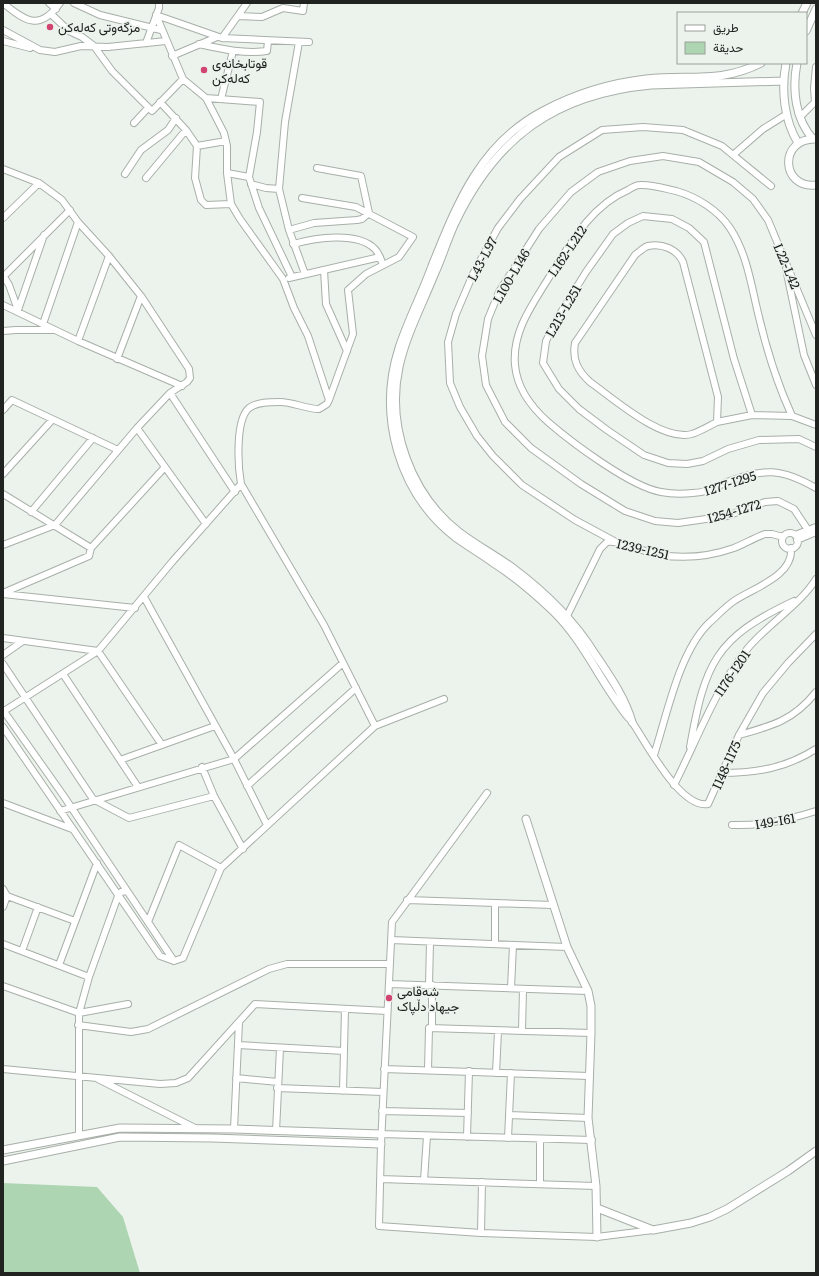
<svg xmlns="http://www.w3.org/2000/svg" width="819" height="1276" font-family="Literata,Vazirmatn,serif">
  <rect width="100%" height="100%" fill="#ecf3ec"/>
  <path fill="#add5b1" d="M3,1183l94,4 26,30 17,56h-137z"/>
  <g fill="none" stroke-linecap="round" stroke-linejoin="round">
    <defs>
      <path id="minor" d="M3,3c23,19 37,28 57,0
        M49,3l7,6
        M74,3l26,12 61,15
        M52,15l17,16 13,6 12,9 18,25 40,40 31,-32
        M156,15l27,64 23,19 18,35 3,13v27l4,31 9,15 43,60 11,29 14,28 21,64 -2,4 -8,5c-13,0 -26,-7 -39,-7 -10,0 -23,0 -31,6 -14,12 -11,59 -8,76l83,141 51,101
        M156,15l66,23 87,4
        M238,16l24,1 21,-9 20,3 1,-8
        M3,30l37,20 15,2 26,-6 27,1 58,-6
        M222,38l25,-35
        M3,41l27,7
        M299,42l-14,80 -6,67 10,41 16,44
        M146,43l13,-35v-5
        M199,44c23,5 44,10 68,7l1,-10
        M172,56l45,-19
        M206,98l54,4 -3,30 -8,45 10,31 33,69
        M221,99l12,-48
        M160,102l26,28 11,16 -2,32 6,22 5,5 25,-1
        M800,117l15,-15 -1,-14 2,-21
        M134,123l14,-15
        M197,146l29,-5
        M733,155l30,-26 24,-15
        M317,168l44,8 8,37
        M3,169l36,14 23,17 16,22 31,34 32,40 48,73 1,9 -3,4 -17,11 -33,35 -82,97 -52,20
        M227,173l22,4
        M125,174l16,-24 27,-20 8,-12
        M146,178l40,-48
        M251,184l15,4 13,1
        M302,198l54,9 57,30 -14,20 -33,17 -18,16 5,44 -24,66
        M3,218l36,-35
        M289,230l25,-7 43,-3 5,-1 7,-6
        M293,244c22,-6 64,-13 82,5 4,4 6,11 8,16
        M786,269l18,86 12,30
        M324,270l2,34 21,47
        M3,275l6,10 9,25 26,-75
        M3,277l67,-67
        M289,278l91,-21
        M3,305l75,36 104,45
        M43,324l35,-102
        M3,331l13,-1h37
        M78,341l31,-85
        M117,359l24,-63
        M170,393l65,99
        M3,410l9,-10 106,50
        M752,415l-18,-56 -30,-117 -15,-14 -17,-9 -29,-3 -15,7 -15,11 -27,38 -28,45 -12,24 -3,22 16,26 20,20 28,21 37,25 24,8 19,1 16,-3 25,-12 31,-9 40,-1 17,8
        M717,422c-8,4 -16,9 -25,12 -30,8 -78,-35 -102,-52 -12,-11 -18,-22 -15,-39l60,-88c4,-3 9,-8 13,-9 14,-3 29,3 35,16l35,135 -1,25 35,-7 40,1
        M816,425l-24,-9c-15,-33 -26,-68 -34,-103 -7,-29 -11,-59 -28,-85 -12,-18 -33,-31 -54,-37 -10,-2 -25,-7 -36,-6 -3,0 -9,3 -12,5 -38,16 -59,56 -80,89 -16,26 -36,53 -33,86 2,23 15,41 33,57 23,20 83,65 113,70 10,2 22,2 32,1 12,0 23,-6 34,-11 37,-14 54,-14 89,6
        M137,428l69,96
        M3,474l49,-54
        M3,494l88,54 -2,8 -86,37
        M31,512l62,-74
        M808,530l-14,-21 -16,-8 -13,1 -38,14 -49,7 -23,-2 -30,-10 -44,-27 -50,-36 -26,-26 -19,-37 -4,-29 6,-37 11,-27 40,-63 32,-37 27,-20 32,-11 33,-5 36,6 34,20 20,17 15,21 48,115
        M782 541a8 8 0 1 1 16 0a8 8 0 1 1-16 0Z
        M795,535l21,-8
        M797,540l19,-8
        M614,541l-39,-21 -53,-35 -29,-29 -16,-20 -17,-29 -10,-24 -2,-41 8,-28 17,-40 25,-46 22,-29 39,-42 43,-27 41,-3 40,3 39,16 49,40
        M91,548l74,-81
        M3,594l132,14
        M144,597l90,162 33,66
        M567,616l33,-67 7,-7c12,-3 38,11 53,13 25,4 51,1 74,-7 10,-4 20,-10 31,-14h7l11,3
        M3,638l95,13 64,94
        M3,655l20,-14
        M3,664l90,135 36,19 85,-22
        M63,674l75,113
        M3,710l60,85 111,166
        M4,711l94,-60 74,-89 69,-78
        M632,722c14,20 48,87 76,82l31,-69 24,-42 25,-30 28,-29
        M3,727l157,229 14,5 9,-3 38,-90 154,-142 69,-27
        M739,735c33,-9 55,-15 77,-43
        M690,747c15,-84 25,-109 104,-146
        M654,755c13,-40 25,-103 55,-132 8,-7 16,-16 25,-22 19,-13 60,-25 57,-53
        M120,760l95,-34
        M202,767l12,29 29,53
        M721,773c36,0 65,-5 95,-24
        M674,785c24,-47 41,-96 74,-137 20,-24 52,-43 68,-69
        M247,786l109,-98
        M487,793l-95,129 -11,222 -2,82 102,7 116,4 56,-7
        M3,803l69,26
        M60,811l174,-52 109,-96
        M732,825c30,1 56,-5 84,-14
        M3,889l4,7 68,25
        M407,900l146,5
        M3,907l4,-11
        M148,922l31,-77 42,23
        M391,940l176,7
        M3,944l86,33
        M495,944v-41
        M22,951l16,-44
        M59,965l38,-102
        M389,984l199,7
        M429,985l1,-43
        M3,986l76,27 49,-9
        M511,988l2,-43
        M78,1025l53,7 17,-3 121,-60 18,-5h103
        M432,1028v-43
        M522,1031l1,-42
        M238,1045l106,6
        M3,1069l157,15 16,-1 12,-5 67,-74 132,7
        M384,1069l205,7
        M428,1070l1,-42 162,5
        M496,1073l2,-42
        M236,1078l42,4
        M98,1079l97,49
        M277,1088l106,4
        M343,1091l2,-82
        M382,1111l86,2
        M509,1115l79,3
        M234,1129l5,-107
        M276,1131l4,-83
        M381,1134l211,6
        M79,1135v-122l10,-36 29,-81 3,-4 6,-1
        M467,1137l2,-66
        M508,1138l3,-65
        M380,1179l216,7
        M424,1180l3,-44
        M540,1184v-45
        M481,1233l1,-51"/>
      <path id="tertiary" d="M802,13l5,-10
        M806,31l10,-22
        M786,63c-5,27 -2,57 12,80
        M797,63c-5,26 -2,56 16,76
        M816,139c-38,-1 -35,50 0,46
        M629,718c-28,-34 -44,-76 -76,-107 -19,-18 -39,-35 -61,-49 -12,-9 -25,-16 -37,-25 -56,-44 -78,-121 -56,-189 9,-28 23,-54 33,-82 25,-62 48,-122 111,-155 32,-17 68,-28 103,-32 43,-5 73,5 115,-16
        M632,722c-7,-25 -23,-47 -37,-68 -21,-34 -50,-62 -82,-86 -18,-13 -37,-23 -54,-36 -48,-37 -73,-105 -60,-165 7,-32 23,-62 35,-92 8,-17 13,-35 21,-52 41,-86 100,-129 196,-138l133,-4
        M526,819l41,128 21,44 3,15v27l-3,85 8,68 1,51
        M3,1150l117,-22 114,1 147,5
        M3,1161l117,-24 92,1 169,6
        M597,1208l56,22 38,-7 19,-6 17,-8 61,-38 28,-20"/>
    </defs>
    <use href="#minor" stroke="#a8afa9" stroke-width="8"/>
    <use href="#tertiary" stroke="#a8afa9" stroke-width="9"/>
    <use href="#minor" stroke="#fff" stroke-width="6"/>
    <use href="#tertiary" stroke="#fff" stroke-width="7"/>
  </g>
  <g fill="#d14472" stroke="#ecf3ec" stroke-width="1.5">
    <circle cx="50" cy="27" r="4"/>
    <circle cx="204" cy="70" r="4"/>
    <circle cx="389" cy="998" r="4"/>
  </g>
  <g text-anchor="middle" stroke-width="3.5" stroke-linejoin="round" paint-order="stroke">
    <g font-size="13" fill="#202320" stroke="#ecf3ec" text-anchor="start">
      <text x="58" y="32">مزگەوتی کەلەکن</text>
      <text x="212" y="68">قوتابخانەی<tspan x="212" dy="15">کەلەکن</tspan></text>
      <text x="397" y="996">شەقامی<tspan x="397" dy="15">جیهاد دڵپاک</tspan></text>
    </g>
    <g font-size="13" fill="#202320" stroke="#ecf3ec">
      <text transform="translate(567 251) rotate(-56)" y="5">L162-L212</text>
      <text transform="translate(482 259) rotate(-62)" y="5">L43-L97</text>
      <text transform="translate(787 266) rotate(67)" y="5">L22-L42</text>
      <text transform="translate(511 276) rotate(-60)" y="5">L100-L146</text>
      <text transform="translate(563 311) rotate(-60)" y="5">L213-L251</text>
      <text transform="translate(730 483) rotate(-18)" y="5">I277-I295</text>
      <text transform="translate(734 511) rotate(-16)" y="5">I254-I272</text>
      <text transform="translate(643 549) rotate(13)" y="5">I239-I251</text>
      <text transform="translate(732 673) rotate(-56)" y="5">I176-I201</text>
      <text transform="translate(726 765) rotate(-66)" y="5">I148-I175</text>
      <text transform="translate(775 821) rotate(-10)" y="5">I49-I61</text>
    </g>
  </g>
  <rect width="819" height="1276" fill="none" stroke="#202320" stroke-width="8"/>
  <rect x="677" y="12" width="130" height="52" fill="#ecf3ec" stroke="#9aa09a"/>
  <rect x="685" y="25" width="20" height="6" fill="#ffffff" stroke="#9aa09a"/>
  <text x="713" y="32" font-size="12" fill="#202320">طريق</text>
  <rect x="685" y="42" width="20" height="12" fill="#add5b1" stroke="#9aa09a"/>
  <text x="713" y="52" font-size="12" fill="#202320">حديقة</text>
</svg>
